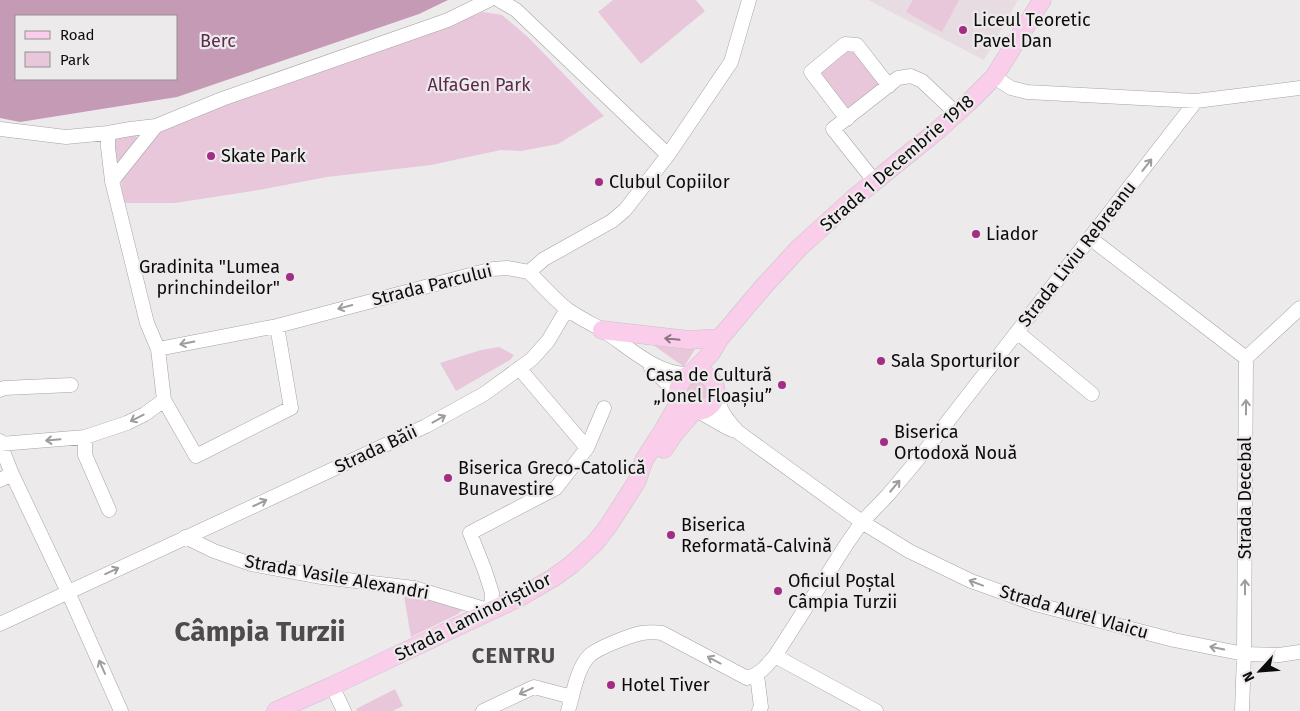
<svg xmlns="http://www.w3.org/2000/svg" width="1300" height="711" font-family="'Fira Sans',sans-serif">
  <rect width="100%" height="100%" fill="#edeaec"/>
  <path fill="#e6dce2" d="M868,0h150l-34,60z"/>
  <path fill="#e8c7db" d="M613,0h83l9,11 -64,53 -43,-52z
    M913,0h46l-17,32 -36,-20z
    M483,12l19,3 27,23 75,78 -46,28 -37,7 -20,-1 -70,15 -104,12 -68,13 -84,13h-53l-1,-26 41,-50z
    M851,45l32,40 -36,28 -31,-40z
    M135,134l2,4v5l-19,21 -2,-2 -3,-25z
    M645,339l52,7 -13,21z
    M499,347l15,8 -4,5 -54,31 -16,-28 41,-13z
    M684 392a12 12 0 1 1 24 0a12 12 0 1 1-24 0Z
    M404,596l20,1 40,11 -6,6 -47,23z
    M395,689l8,17 -10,5h-36l-1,-2z"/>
  <path fill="#c59ab5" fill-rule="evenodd" d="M0,0h448l-29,14 -242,83 -157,25 -20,-4zM16,16h160v63h-160z"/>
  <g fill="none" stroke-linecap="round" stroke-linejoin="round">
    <defs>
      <path id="minor" d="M499,0l17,10 152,145
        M994,77l17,11 16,4 169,9 104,-13
        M847,119l-36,-47 34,-28 12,1 32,41
        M0,129l66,8 42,-4
        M112,181l-4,-34v-14l22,-4 26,-3
        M875,182l-42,-53 65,-51 13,-2 11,5 34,32
        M1090,238l156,120
        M529,272l15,-13 68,-38 13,-11 43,-55 63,-93 18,-62
        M529,272c12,12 25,27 39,38 10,7 22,13 33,19 27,17 55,46 88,45
        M1017,332l75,62
        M158,349l119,-23 216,-57 14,-1 22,4
        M651,368l27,26
        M0,390l4,-2 67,-3
        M716,392c3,18 10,27 22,40l124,90 47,29 62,30 64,23 139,36 70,14 35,1 21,-3
        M164,400l32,56 95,-48 -14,-82
        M698,411l28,16 7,3
        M85,437v18l24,55
        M0,441v3l12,30 56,118 53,119
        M0,444l85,-7 42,-14 18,-9 19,-14 -6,-51 -11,-26 -35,-142 44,-55 66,-27 226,-79 41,-20
        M587,448l17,-40
        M0,480l12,-6
        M185,537l29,14 37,13 71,13 92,11 77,23 1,-18 -7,-22 -15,-38 86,-45 31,-40 -68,-80
        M0,624l426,-198 58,-32 48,-35 16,-18 19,-32
        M775,656l101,55
        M757,675l4,32 -2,4
        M332,686l12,25
        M483,711l51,-24 38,10
        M568,711c5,-16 9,-43 21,-55 8,-8 42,-21 53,-23 7,-1 13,-1 20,0l85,45c13,-3 19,-12 28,-22l73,-114 14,-20 26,-27 36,-43 272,-351
        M1242,711l2,-57 2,-296 54,-50"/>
      <path id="major" d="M602,330l87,10 31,-2
        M692,373l19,-20 9,-15 44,-52 35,-38 54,-49 85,-69 31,-28 25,-25 48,-77
        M678 392a19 19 0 1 1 38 0a19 19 0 1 1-38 0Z
        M664,449l10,-15 20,-23
        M276,711l56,-25 188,-89 33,-19 18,-13 24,-22 14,-18 28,-44 7,-21 20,-31 16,-28"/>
    </defs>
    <use href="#minor" stroke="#a6a3a5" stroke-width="15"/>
    <use href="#major" stroke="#c5c4c4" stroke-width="19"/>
    <use href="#minor" stroke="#fff" stroke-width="14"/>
    <use href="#major" stroke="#facdeb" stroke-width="18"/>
  </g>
  <defs><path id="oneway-shaft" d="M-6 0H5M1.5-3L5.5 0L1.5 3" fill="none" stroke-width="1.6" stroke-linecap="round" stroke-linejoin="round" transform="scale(1.25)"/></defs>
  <g stroke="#9e9d9d">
    <use href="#oneway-shaft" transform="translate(1147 165) rotate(-52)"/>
    <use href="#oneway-shaft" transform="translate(345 307) rotate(165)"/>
    <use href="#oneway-shaft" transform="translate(187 343) rotate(169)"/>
    <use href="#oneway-shaft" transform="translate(1246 407) rotate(-90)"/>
    <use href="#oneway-shaft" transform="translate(137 418) rotate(153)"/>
    <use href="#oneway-shaft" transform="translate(439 419) rotate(-29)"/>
    <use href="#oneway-shaft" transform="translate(53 440) rotate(175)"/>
    <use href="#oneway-shaft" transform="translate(895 486) rotate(-50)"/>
    <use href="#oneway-shaft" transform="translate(260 503) rotate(-25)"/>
    <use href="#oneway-shaft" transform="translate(112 571) rotate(-25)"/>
    <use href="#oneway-shaft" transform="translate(976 583) rotate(-159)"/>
    <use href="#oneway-shaft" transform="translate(1245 587) rotate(-90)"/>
    <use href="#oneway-shaft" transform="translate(1217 648) rotate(-169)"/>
    <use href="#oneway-shaft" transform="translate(714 660) rotate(-152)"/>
    <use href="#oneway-shaft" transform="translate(102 667) rotate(-114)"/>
    <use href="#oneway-shaft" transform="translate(526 691) rotate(155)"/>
  </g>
  <use stroke="#8f7686" href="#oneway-shaft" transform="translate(672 339) rotate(-174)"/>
  <g fill="#a32d85" stroke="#edeaec" stroke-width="2">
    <circle cx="963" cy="30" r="5"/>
    <circle cx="211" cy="156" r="5"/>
    <circle cx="599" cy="182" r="5"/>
    <circle cx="976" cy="234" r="5"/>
    <circle cx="290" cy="277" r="5"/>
    <circle cx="881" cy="361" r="5"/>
    <circle cx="782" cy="385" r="5"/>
    <circle cx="884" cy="442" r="5"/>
    <circle cx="448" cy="478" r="5"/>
    <circle cx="671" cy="535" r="5"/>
    <circle cx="778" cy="591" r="5"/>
    <circle cx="611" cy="685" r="5"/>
  </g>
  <g text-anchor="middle" stroke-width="4.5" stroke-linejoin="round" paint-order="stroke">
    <g font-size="18" fill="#0c0b0b" stroke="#edeaec" text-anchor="start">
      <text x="973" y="26">Liceul Teoretic<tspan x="973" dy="21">Pavel Dan</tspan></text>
      <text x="221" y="162">Skate Park</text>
      <text x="609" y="188">Clubul Copiilor</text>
      <text x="986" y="240">Liador</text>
      <text x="280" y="273" text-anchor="end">Gradinita "Lumea<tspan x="280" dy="21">princhindeilor"</tspan></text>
      <text x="891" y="367">Sala Sporturilor</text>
      <text x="772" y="381" text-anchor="end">Casa de Cultură<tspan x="772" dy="21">„Ionel Floașiu”</tspan></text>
      <text x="894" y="438">Biserica<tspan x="894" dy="21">Ortodoxă Nouă</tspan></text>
      <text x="458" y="474">Biserica Greco-Catolică<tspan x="458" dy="21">Bunavestire</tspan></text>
      <text x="681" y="531">Biserica<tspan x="681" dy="21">Reformată-Calvină</tspan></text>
      <text x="788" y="587">Oficiul Poștal<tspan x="788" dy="21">Câmpia Turzii</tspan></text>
      <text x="621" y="691">Hotel Tiver</text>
    </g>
    <g font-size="18" fill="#5e294e" stroke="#edeaec">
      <text x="218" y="47">Berc</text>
      <text x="479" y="91">AlfaGen Park</text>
    </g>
    <g font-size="18" fill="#0c0b0b" stroke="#edeaec">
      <text transform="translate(897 163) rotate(-41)" y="6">Strada 1 Decembrie 1918</text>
      <text transform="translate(1077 254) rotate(-52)" y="6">Strada Liviu Rebreanu</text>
      <text transform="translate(432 285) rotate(-14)" y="6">Strada Parcului</text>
      <text transform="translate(376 449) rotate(-25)" y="6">Strada Băii</text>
      <text transform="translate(1245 498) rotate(-90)" y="6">Strada Decebal</text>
      <text transform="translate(337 577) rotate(10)" y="6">Strada Vasile Alexandri</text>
      <text transform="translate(1074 612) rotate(16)" y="6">Strada Aurel Vlaicu</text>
      <text transform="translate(473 617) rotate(-27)" y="6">Strada Laminoriștilor</text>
    </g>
    <g font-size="22" font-weight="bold" letter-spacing="1" fill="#4d4b4c" stroke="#edeaec">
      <text x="514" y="663">CENTRU</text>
    </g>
    <g font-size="28" font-weight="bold" fill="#4d4b4c" stroke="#edeaec">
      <text x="260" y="641">Câmpia Turzii</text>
    </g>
  </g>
  <rect x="15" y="15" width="162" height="65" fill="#edeaec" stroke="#939192"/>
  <rect x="25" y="31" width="25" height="8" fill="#facdeb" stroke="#939192"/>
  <text x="60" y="40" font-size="15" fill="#0c0b0b">Road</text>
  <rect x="25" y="52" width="25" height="15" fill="#e8c7db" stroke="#939192"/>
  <text x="60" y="65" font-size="15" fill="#0c0b0b">Park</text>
  <g transform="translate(1260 671) rotate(244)" stroke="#edeaec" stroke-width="4" paint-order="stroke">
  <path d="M0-4L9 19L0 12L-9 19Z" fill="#0c0b0b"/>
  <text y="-8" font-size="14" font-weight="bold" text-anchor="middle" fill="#0c0b0b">N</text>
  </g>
</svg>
